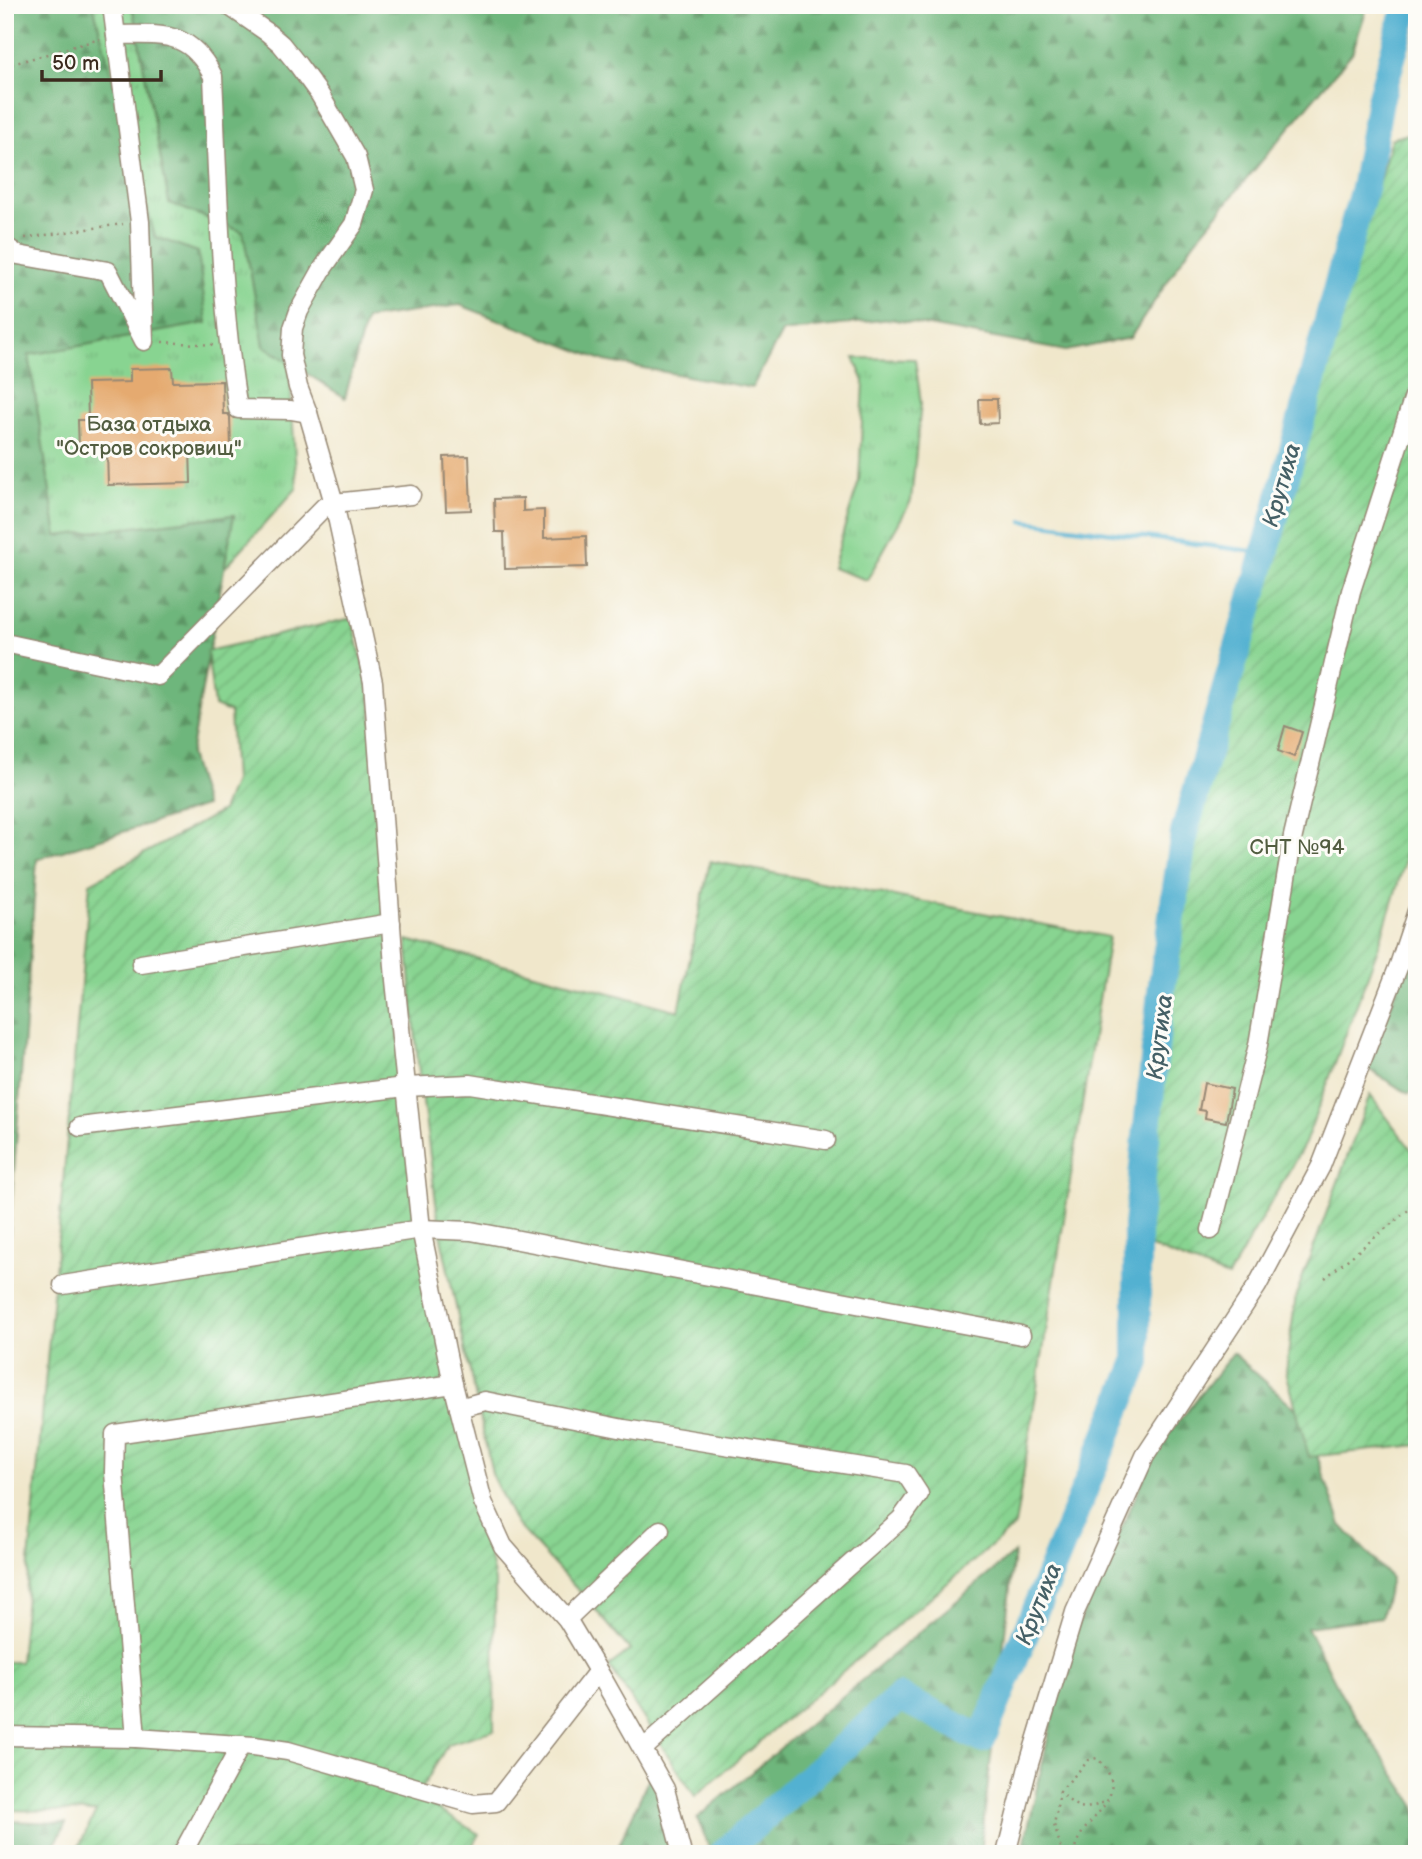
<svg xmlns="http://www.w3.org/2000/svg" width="1422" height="1859" viewBox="0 0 1422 1859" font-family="'Balsamiq Sans',sans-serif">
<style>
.grass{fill:url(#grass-tufts);stroke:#627f58;stroke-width:2}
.forest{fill:url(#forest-firs);stroke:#54704c;stroke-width:2}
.garden{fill:url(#garden-furrows);stroke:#627f58;stroke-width:2}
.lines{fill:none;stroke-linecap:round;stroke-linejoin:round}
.stream{stroke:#53b1d1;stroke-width:4.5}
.river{stroke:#53b1d1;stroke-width:28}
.building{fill:#e5aa70}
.minor-casing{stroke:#968874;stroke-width:21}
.path{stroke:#968874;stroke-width:2.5;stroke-dasharray:2 5;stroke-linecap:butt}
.minor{stroke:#fff;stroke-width:18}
.labels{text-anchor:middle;stroke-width:6;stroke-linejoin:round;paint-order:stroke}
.park-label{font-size:21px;fill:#525d40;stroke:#fdfcf7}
.water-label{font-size:23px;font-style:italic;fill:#456066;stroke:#fdfcf7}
</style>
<defs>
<pattern id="grass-tufts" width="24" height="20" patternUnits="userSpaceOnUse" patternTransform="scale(1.75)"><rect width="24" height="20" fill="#88d491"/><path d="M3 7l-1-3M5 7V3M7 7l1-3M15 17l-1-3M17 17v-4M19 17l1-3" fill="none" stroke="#76b67d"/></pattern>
<pattern id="forest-firs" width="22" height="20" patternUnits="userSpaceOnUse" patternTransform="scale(1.75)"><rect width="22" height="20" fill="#6eb67b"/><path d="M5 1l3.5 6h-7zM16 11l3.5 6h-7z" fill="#5c9464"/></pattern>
<pattern id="garden-furrows" width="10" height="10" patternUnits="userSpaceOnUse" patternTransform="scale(1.75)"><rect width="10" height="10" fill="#88d491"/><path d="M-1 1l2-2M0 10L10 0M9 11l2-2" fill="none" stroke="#76b67d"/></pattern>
</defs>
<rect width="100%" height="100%" fill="#fdfcf7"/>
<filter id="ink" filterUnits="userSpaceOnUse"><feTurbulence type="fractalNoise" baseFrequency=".0143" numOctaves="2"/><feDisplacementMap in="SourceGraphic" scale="14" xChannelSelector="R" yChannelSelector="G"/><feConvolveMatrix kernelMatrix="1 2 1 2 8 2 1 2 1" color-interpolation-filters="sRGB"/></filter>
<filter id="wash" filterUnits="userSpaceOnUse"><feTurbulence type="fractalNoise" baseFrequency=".00686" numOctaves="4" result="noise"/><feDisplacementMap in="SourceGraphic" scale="28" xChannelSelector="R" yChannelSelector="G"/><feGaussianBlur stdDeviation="1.57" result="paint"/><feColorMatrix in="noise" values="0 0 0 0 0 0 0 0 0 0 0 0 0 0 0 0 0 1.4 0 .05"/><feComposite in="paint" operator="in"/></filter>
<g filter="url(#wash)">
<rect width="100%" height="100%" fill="#f0e7cb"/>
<g class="grass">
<polygon points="5,5 221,5 268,37 297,488 183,614 5,595"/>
<polygon points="854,358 915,359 921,403 911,501 867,580 832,568 859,481 864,381"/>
</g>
<g class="forest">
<polygon points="5,5 93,5 155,237 198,252 207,323 29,355 57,536 234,515 190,755 205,806 37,859 5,1293"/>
<polygon points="132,5 1368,5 1352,53 1193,243 1130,338 1066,351 890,319 782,332 752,388 605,361 460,305 366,319 345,398 264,346 243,232 169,203"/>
<polygon points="1417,932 1417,1087 1409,1094 1368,1069"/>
<polygon points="1233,1353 1303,1415 1341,1525 1391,1578 1381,1617 1307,1627 1343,1697 1417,1808 1417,1854 1022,1854 1069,1645 1157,1449"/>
<polygon points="1014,1553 980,1854 712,1854 697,1818"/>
<polygon points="652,1771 676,1854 615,1854"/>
<polygon points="5,1821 66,1823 50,1854 5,1854"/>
</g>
<g class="garden">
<polygon points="1417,122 1417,777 1409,800 1404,864 1378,948 1305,1143 1228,1277 1143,1244 1186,846 1329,361 1391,139 1415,132"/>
<polygon points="352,618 370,694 413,1204 495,1581 494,1730 448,1744 417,1797 479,1834 467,1854 75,1854 96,1812 5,1810 5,1662 20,1662 90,883 222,811 234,781 230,712 214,706 207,651"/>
<polygon points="710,861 1109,937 1015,1526 695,1796 609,1666 630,1650 589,1602 516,1524 493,1478 440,1233 418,1064 407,940 679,1011"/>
<polygon points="1370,1095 1417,1157 1417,1445 1309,1457 1286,1371 1296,1295"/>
</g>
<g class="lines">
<polyline class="stream" points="1023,521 1265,553"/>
<polyline class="river" points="722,1854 900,1697 982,1739 1137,1362 1137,1226 1161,992 1184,833 1265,553 1365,184 1380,100 1407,5"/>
</g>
<g id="blocks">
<g class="building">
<polygon points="172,368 173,382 222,381 223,414 228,414 230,417 231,447 190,448 191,483 108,485 107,450 79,450 78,420 88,420 87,383 130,382 130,369"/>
<polygon points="979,399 997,399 998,423 980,424"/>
<polygon points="469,456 471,510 446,511 444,457"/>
<polygon points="523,498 523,511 544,510 544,538 586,536 587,567 505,569 504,532 495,532 494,499"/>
<polygon points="1285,726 1302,732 1294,757 1278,751"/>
<polygon points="1204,1083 1232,1089 1226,1122 1205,1118 1206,1111 1199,1110"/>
</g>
</g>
</g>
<g filter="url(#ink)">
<use href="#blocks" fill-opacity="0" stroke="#968874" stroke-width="2"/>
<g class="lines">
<g class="minor-casing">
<g id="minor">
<polyline points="228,5 267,32 281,44 298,65 320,95 356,157 364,190 354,224 323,268 299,311 293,328 291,355 298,387 308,413 334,503 373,682 395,980 421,1229 453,1384 483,1502 503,1546 567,1619 604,1681 665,1789 682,1854"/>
<path d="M 116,35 C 162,35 189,29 213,76 C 218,187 220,299 238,409 L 291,410 L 308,413"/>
<polyline points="5,246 18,255 108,271 144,341 140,222 112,5"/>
<polyline points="5,643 158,676 324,507 334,503 411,495"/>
<polyline points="141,964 391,923"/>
<polyline points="80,1127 405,1087 470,1084 826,1140"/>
<polyline points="1211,1230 1258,1045 1293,836 1351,591 1417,387"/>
<polyline points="63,1285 421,1229 471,1231 1021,1335"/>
<polyline points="459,1408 485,1401 624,1429 906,1474 919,1494 901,1519 643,1749"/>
<polyline points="567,1619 660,1530"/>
<polyline points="5,1736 136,1738 114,1472 115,1434 453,1384"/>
<polyline points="136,1738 254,1746 288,1751 473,1804 496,1802 598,1671"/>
<polyline points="182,1854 241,1745"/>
<polyline points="1006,1854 1028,1767 1075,1612 1145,1456 1257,1286 1321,1166 1399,965 1417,911"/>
</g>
</g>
<g class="path">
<polyline points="5,66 100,39"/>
<polyline points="25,238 123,224"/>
<polyline points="162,342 215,345"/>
<polyline points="1325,1278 1417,1203"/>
<polyline points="1060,1791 1054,1825 1063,1854"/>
<path d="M 1074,1854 C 1077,1817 1139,1800 1097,1758 L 1089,1760 L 1060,1791 C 1078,1812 1086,1811 1108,1800"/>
</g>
<use href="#minor" class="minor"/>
</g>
</g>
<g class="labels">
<g class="park-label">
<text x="149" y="431">База отдыха<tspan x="149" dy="24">"Остров сокровищ"</tspan></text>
<text x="1297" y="854">СНТ №94</text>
</g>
<g class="water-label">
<text transform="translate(1281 485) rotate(-74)" y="8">Крутиха</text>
<text transform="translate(1159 1037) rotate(-83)" y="8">Крутиха</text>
<text transform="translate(1038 1604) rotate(-68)" y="8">Крутиха</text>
</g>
</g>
<rect width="1422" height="1859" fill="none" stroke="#fdfcf7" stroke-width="28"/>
<path d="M42 70v10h119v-10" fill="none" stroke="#3b2a1e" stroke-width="3.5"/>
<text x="52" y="70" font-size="21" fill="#3b2a1e" stroke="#fdfcf7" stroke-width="5" paint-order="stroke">50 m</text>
</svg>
